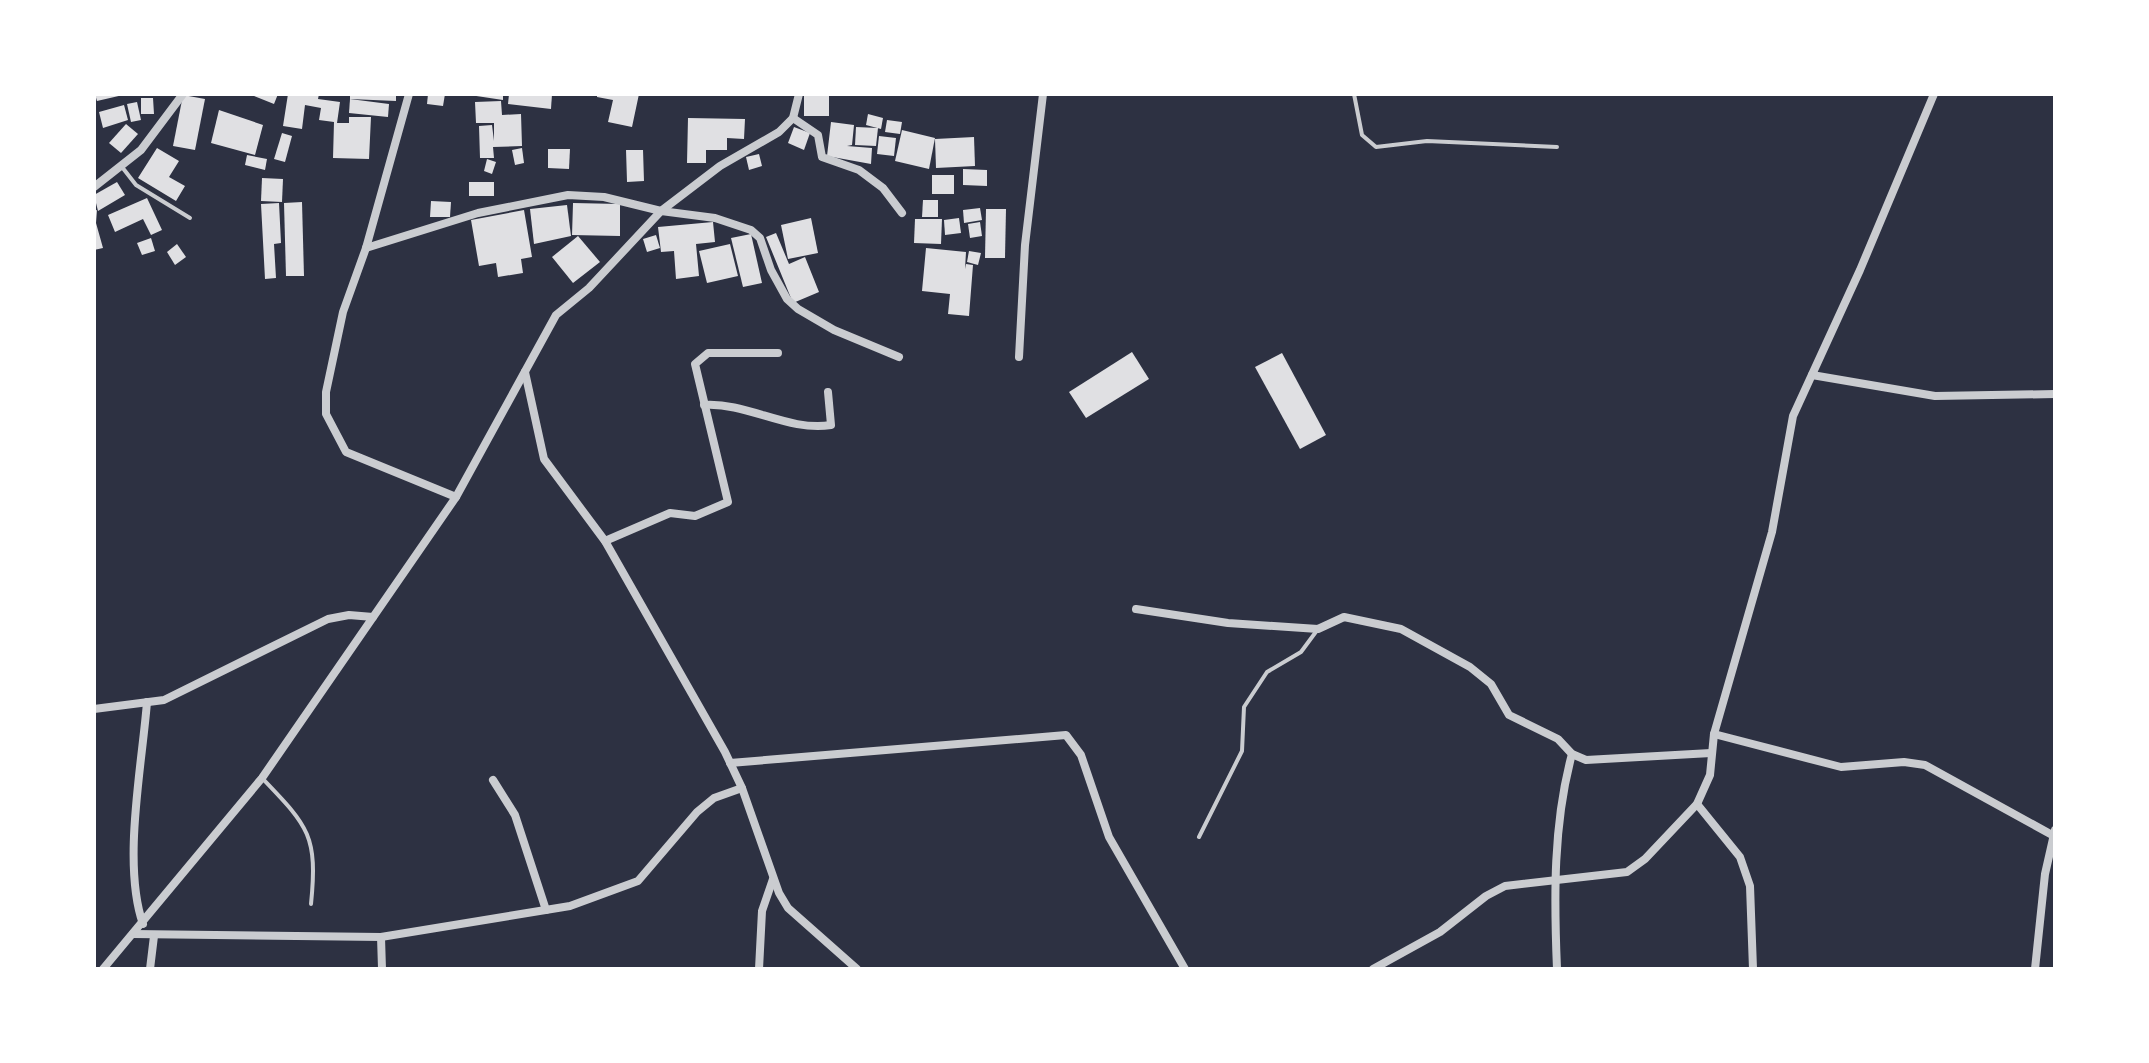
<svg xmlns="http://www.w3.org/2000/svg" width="2149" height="1063" viewBox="0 0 2149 1063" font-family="Poppins,sans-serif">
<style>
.building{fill:#e0e0e3}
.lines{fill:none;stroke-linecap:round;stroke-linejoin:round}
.service{stroke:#caccd0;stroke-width:4}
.minor{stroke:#caccd0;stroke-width:8}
</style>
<rect width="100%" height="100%" fill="#2d3142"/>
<g class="building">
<polygon points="95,94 122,94 123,95 97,101"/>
<polygon points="249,94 278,94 274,104"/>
<polygon points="288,94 319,94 318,99 340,102 337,123 349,123 349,117 371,117 369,159 333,158 334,122 319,120 321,108 305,105 302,129 283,126"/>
<polygon points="350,94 396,94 396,101 350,99"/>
<polygon points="428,94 445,94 443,106 427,104"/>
<polygon points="463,94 503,94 503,100"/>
<polygon points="509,94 552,94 551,109 508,104"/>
<polygon points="597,94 639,94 632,127 608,122 613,100 597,97"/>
<polygon points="183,95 205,99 195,150 173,146"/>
<rect x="804" y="96" width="25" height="20"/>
<polygon points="141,98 153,98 154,114 141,114"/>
<polygon points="350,99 389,104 388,117 349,113"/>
<polygon points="501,101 502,115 521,114 522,146 493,147 494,158 480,158 479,126 492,125 494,141 494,123 476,123 475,102"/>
<polygon points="137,102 141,120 131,122 127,104"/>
<polygon points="124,105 128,120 103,128 99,112"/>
<polygon points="219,110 263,125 255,155 211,143"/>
<polygon points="868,114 883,118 881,129 866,125"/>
<polygon points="688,118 745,119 744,139 727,138 727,150 706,150 706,163 687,163"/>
<polygon points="887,120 902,122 900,134 885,132"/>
<polygon points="831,122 854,125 852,145 847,146 872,148 871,164 827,156"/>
<polygon points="126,124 138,134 121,153 109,143"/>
<polygon points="794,127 810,133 804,150 788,143"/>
<polygon points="856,127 878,128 876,146 855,145"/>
<polygon points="902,130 935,138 929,169 895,161"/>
<polygon points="282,133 292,136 285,162 274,159"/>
<polygon points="879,136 896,138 894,156 877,154"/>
<polygon points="974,137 975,166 936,168 935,139"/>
<polygon points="157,148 179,161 169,177 185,186 176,201 138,178"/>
<polygon points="522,148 524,163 515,165 512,150"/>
<polygon points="548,149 570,149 569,169 548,168"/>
<polygon points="626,150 643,150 644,181 627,182"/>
<polygon points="759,154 762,166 749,170 746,157"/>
<polygon points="247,155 267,159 265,170 245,165"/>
<polygon points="487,159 496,162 492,174 484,171"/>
<polygon points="963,169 987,170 987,186 963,185"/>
<rect x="932" y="175" width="22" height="19"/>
<polygon points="262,178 283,179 282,202 261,201"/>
<polygon points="117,182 125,195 98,211 94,195"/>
<rect x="469" y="182" width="25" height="14"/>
<polygon points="147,198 162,230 151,235 143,219 115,232 108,215"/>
<polygon points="923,200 938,200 938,217 922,217"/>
<polygon points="431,201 451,202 450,217 430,217"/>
<polygon points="302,202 304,276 286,276 284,203"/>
<polygon points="279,203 281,243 274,244 276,278 265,279 261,204"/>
<polygon points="573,203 620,204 620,236 572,235"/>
<polygon points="567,205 571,236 534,244 530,209"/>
<polygon points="980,208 982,220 964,223 963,210"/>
<polygon points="986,209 1006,209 1005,258 985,258"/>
<polygon points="97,210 96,223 103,248 94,250 94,211"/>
<polygon points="524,210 532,257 521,259 523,273 498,277 496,263 479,266 471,220"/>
<polygon points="811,218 818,253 788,259 781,225"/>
<polygon points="959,218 961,233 945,235 944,220"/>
<polygon points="915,219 942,219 941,244 914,243"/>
<polygon points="713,222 715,242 696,244 699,276 676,279 674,251 661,252 658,227"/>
<polygon points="980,222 982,236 970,238 968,224"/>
<polygon points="776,233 789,264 805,257 819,292 793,303 766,237"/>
<polygon points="751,234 762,283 743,287 731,238"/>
<polygon points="656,235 660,248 647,252 643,239"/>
<polygon points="578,236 600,262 573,283 552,257"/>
<polygon points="151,238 155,251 142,255 137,243"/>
<polygon points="177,244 186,257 175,265 167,252"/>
<polygon points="730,244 738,276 707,283 699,251"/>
<polygon points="926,248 966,252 965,269 966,264 973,265 969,316 948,314 950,294 922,291"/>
<polygon points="969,251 981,253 978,265 967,262"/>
<polygon points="1132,352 1149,379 1086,418 1069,392"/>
<polygon points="1282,353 1326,435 1300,449 1255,367"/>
</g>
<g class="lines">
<g class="service">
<polyline points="1354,94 1362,135 1376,147 1427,141 1557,147"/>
<polyline points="122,167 136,185 190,218"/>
<path d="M 262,778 C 308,826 318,835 311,904"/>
<polyline points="1199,837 1242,751 1244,707 1267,672 1301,652 1318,629"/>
</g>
<g class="minor">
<polyline points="409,94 366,248 343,312 326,392 326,414 346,452 456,497"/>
<polyline points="793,118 818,135 822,157 859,170 883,188 902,213"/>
<polyline points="94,187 141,150 183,94"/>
<polyline points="366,248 478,213 568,195 604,197 661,211 715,218 751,230 760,238 771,270 787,299 798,309 834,330 899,357"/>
<polyline points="1019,357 1025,245 1043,94"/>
<polyline points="525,372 544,459 605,541 725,752 742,788 779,893 788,908 857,969"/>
<polyline points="1812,375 1935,396 2055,394"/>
<path d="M 704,405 C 747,402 788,432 831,425 L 828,392"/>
<polyline points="605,541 670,513 695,516 728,502 695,364 708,353 778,353"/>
<polyline points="1136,609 1228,623 1318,629 1344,617 1401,629 1470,667 1491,684 1509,715 1558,739 1572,754 1586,760 1711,753"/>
<polyline points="94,709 164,700 328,619 349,615 373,617"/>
<polyline points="1714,734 1841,767 1904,762 1925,765 2054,836"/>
<polyline points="730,763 1066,735 1081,755 1109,837 1185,969"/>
<polyline points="493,780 515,815 546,910"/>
<polyline points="1697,804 1740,857 1750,886 1753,969"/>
<path d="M 143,924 C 122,864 142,766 147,702"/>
<polyline points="133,934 381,937 570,906 638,881 697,812 714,798 742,788"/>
<polyline points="381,937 382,969"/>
<polyline points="103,969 262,778 456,497 556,315 589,288 661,211 720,166 779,132 793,118 799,94"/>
<polyline points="150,969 154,936"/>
<polyline points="759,969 762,911 773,879"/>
<polyline points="1373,969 1440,932 1486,896 1505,886 1627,872 1645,859 1697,804 1710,775 1714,734 1772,532 1793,416 1860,270 1934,94"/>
<path d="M 1557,969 C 1554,898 1553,824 1572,754"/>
<polyline points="2035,969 2045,874 2055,830"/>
</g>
</g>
<rect width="2149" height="1063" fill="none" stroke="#ffffff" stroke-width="192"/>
</svg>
